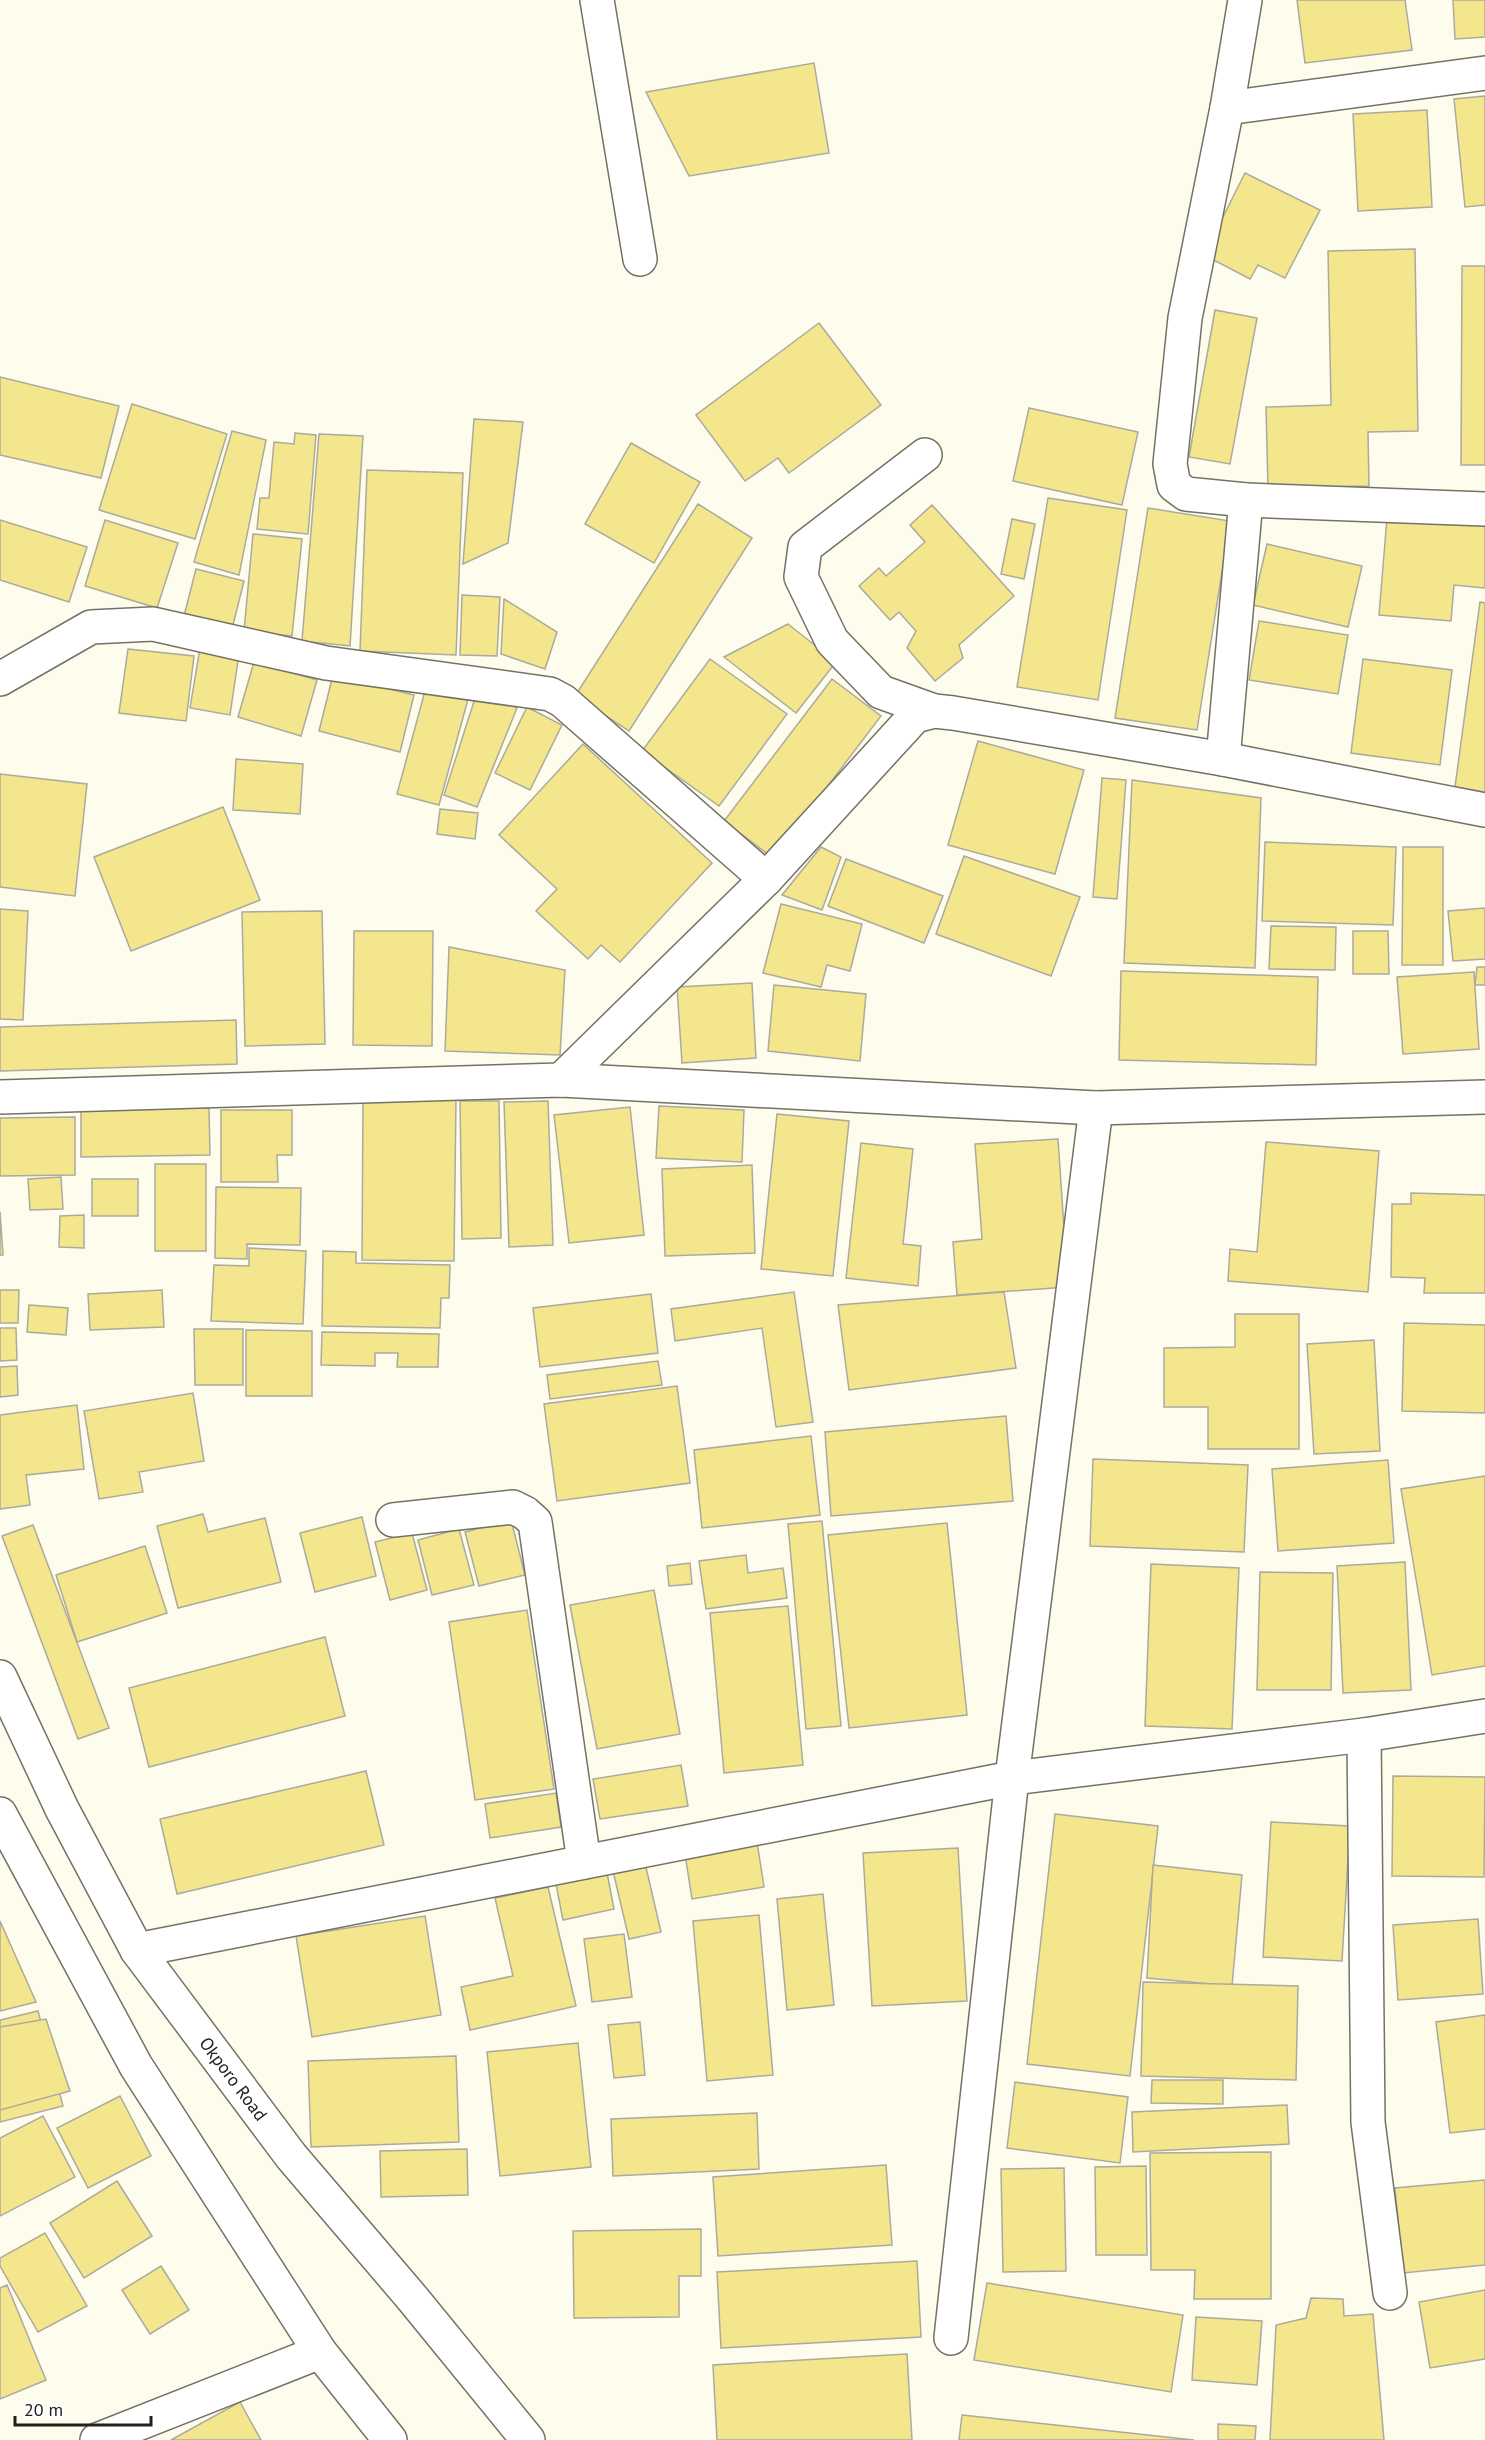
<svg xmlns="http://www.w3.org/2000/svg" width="1485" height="2440" viewBox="0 0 1485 2440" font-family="'PT Sans',sans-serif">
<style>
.building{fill:#f4e68d;stroke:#acaa9c;stroke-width:1.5}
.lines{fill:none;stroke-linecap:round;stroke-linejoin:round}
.street-casing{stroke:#747265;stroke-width:36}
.secondary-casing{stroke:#747265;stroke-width:36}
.street{stroke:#fff;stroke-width:33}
.secondary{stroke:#fff;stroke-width:33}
.labels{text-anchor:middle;stroke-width:5;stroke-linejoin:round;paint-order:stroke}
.street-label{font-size:18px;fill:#22211c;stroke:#fff}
</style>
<rect width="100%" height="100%" fill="#fefced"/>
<g class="building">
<polygon points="1297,0 1405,0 1412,50 1305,63"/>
<polygon points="1453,0 1485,0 1485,37 1455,39"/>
<polygon points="814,63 829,153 689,176 646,92"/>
<polygon points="1485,96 1485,205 1465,207 1454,99"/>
<polygon points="1427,110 1432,207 1358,211 1353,114"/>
<polygon points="1245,173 1320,210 1285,278 1258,265 1250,279 1204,255"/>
<polygon points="1415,249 1418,431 1368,432 1369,486 1268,488 1266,407 1331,405 1328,251"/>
<polygon points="1462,266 1485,266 1485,465 1461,465"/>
<polygon points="1215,310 1257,318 1230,464 1189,457"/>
<polygon points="819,323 881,405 789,473 778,458 745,481 696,415"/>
<polygon points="0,377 119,406 101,478 0,455"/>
<polygon points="132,404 227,434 195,539 99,510"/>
<polygon points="1029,408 1138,432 1122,505 1013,481"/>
<polygon points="474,419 523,422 508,543 463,564"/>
<polygon points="232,431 266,440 239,575 194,562"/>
<polygon points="295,433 316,435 308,534 257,529 260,498 269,498 274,442 294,444"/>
<polygon points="319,434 363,436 350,646 302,641"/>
<polygon points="631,443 700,482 654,563 585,524"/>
<polygon points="367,470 463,473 456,655 360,651"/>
<polygon points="1048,498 1127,510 1098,700 1017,687"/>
<polygon points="698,504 752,538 629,731 575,696"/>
<polygon points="932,505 1014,596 959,645 963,658 935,681 907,648 916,631 899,612 890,620 859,586 879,568 886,576 925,542 910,525"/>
<polygon points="1148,508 1230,521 1197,730 1115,718"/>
<polygon points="1387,518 1485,526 1485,588 1454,585 1451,621 1379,615"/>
<polygon points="1012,519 1035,524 1024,579 1001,574"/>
<polygon points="0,520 87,547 69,602 0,580"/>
<polygon points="105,520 178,543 157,608 85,586"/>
<polygon points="253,534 302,539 292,636 244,631"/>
<polygon points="1267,544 1362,566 1348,627 1253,605"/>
<polygon points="196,569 244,581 232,629 184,616"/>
<polygon points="462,595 500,597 497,656 460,655"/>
<polygon points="504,599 557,632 545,669 501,654"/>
<polygon points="1480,602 1485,603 1485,792 1455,787"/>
<polygon points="1259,621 1348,635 1338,694 1249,680"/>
<polygon points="788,624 836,662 796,713 724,657"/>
<polygon points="200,648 239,654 230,715 190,708"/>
<polygon points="128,649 194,656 186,721 119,713"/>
<polygon points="710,659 787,714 719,806 642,751"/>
<polygon points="1363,659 1452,670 1440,765 1351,753"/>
<polygon points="254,662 317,680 301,736 238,717"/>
<polygon points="333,675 414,695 400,752 319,731"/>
<polygon points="832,679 881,716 773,858 724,821"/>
<polygon points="428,680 470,692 439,805 397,794"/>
<polygon points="477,692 517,708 477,807 444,795"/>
<polygon points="527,707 562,725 530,790 495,773"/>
<polygon points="978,741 1084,770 1055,874 948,845"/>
<polygon points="583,744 712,863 620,962 601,945 588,959 536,911 557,889 499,835"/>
<polygon points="236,759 303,764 300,814 233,810"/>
<polygon points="0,774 87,784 75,896 0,887"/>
<polygon points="1102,778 1126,780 1117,899 1093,897"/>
<polygon points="1132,780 1261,798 1255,968 1124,963"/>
<polygon points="223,807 260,900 131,951 94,857"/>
<polygon points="440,809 478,813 475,839 437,834"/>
<polygon points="1265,842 1396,847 1393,925 1262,921"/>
<polygon points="821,847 841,857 822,910 782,895"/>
<polygon points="1403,847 1443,847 1443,965 1402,965"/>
<polygon points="964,856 1080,897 1051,976 936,934"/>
<polygon points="846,859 943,896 924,943 828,906"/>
<polygon points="781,904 862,924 850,971 827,965 821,987 763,973"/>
<polygon points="1485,908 1485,959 1453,961 1448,911"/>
<polygon points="0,909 28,911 23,1020 0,1019"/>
<polygon points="322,911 325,1044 245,1046 242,912"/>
<polygon points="1271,926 1336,927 1335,970 1269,969"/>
<polygon points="354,931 433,931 432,1046 353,1045"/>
<polygon points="1353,931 1388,931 1389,974 1353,974"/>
<polygon points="449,947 565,970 560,1055 445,1051"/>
<polygon points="1477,967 1485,967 1485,985 1475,985"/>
<polygon points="1121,971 1318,977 1316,1065 1119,1060"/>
<polygon points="1474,972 1479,1049 1403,1054 1397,977"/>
<polygon points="752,983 756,1058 682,1063 677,987"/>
<polygon points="774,985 866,994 860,1061 768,1051"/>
<polygon points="236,1020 237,1064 0,1071 0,1027"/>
<polygon points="363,1098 456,1099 454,1261 362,1260"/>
<polygon points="460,1101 499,1101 501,1238 462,1239"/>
<polygon points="548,1101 553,1245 509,1247 504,1102"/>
<polygon points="659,1106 744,1110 742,1162 656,1158"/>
<polygon points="630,1107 644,1235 569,1243 554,1115"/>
<polygon points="209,1108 210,1155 81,1157 81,1109"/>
<polygon points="221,1110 292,1110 292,1155 277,1155 278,1182 221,1182"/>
<polygon points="777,1114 849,1121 833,1276 761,1269"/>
<polygon points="75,1117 75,1175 0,1176 0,1118"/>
<polygon points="1058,1139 1068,1287 957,1295 953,1242 982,1239 975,1144"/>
<polygon points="1266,1142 1379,1151 1368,1292 1228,1281 1230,1249 1257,1252"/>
<polygon points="861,1143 913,1149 903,1244 921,1246 918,1286 846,1278"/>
<rect x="155" y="1164" width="51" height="87"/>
<polygon points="752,1165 755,1253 665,1256 662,1169"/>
<polygon points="61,1177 63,1209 30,1210 28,1179"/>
<rect x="92" y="1179" width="46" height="37"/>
<polygon points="216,1187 301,1188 300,1245 247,1244 247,1259 215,1258"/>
<polygon points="1411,1193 1485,1195 1485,1293 1424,1293 1425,1278 1391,1277 1392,1204 1411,1204"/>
<polygon points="0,1212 3,1255 0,1255"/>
<polygon points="84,1215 84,1248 59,1247 60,1216"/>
<polygon points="249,1248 306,1251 303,1324 211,1321 214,1265 249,1266"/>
<polygon points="323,1251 356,1252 356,1263 450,1265 449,1298 441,1298 440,1328 322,1326"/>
<polygon points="0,1290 19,1290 18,1323 0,1323"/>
<polygon points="162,1290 164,1327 90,1330 88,1294"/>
<polygon points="794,1292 813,1422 776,1427 762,1328 675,1341 671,1309"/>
<polygon points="1004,1292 1016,1368 849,1390 838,1305"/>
<polygon points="651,1294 658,1353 540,1367 533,1308"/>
<polygon points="29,1305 68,1308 66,1335 27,1332"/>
<polygon points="1235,1314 1299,1314 1299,1449 1208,1449 1208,1407 1164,1407 1164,1348 1235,1347"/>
<polygon points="1404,1323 1485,1325 1485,1413 1402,1411"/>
<polygon points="0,1328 16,1328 17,1360 0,1361"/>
<polygon points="194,1329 243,1329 243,1385 195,1385"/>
<polygon points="246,1330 312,1331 312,1396 246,1396"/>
<polygon points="322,1332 439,1334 438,1367 397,1367 398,1353 375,1353 375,1366 321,1365"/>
<polygon points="1374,1340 1380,1451 1314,1454 1307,1344"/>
<polygon points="658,1361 662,1385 550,1399 547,1375"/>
<polygon points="17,1366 18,1395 0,1397 0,1367"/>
<polygon points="677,1386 690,1483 557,1501 544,1404"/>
<polygon points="193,1393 204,1461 139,1472 143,1492 99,1499 84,1411"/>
<polygon points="77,1405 84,1469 26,1475 30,1505 0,1509 0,1415"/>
<polygon points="1006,1416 1013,1501 831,1516 825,1432"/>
<polygon points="811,1436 820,1515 702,1528 694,1450"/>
<polygon points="1093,1459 1248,1465 1244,1552 1090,1546"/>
<polygon points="1388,1460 1394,1543 1278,1551 1272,1469"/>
<polygon points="1485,1476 1485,1666 1432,1675 1401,1489"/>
<polygon points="203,1514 208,1532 265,1518 281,1582 178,1608 157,1526"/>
<polygon points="362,1517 376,1576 315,1592 300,1533"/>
<polygon points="511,1520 525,1575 479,1586 465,1532"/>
<polygon points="822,1521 841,1726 806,1729 788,1524"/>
<polygon points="947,1523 967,1715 849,1728 828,1535"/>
<polygon points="33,1525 109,1728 78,1739 2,1536"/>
<polygon points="459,1529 474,1585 432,1595 418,1540"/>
<polygon points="412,1533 427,1590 390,1600 375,1542"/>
<polygon points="145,1546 167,1613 77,1642 56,1575"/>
<polygon points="746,1555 748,1573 783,1568 787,1598 706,1609 699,1561"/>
<polygon points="1405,1562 1411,1690 1343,1693 1337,1566"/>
<polygon points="690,1563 692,1584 669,1586 667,1566"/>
<polygon points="1151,1564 1239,1568 1232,1729 1145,1726"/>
<polygon points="1260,1572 1333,1573 1331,1690 1257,1690"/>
<polygon points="654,1590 680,1734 597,1749 570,1605"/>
<polygon points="788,1606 803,1765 724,1773 710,1613"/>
<polygon points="527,1610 554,1789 475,1800 449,1622"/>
<polygon points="325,1637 345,1716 149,1767 129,1688"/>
<polygon points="681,1765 688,1806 600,1819 593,1779"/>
<polygon points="366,1771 384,1845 177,1894 160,1819"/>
<polygon points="1393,1776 1485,1777 1484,1877 1392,1876"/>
<polygon points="556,1793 561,1827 490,1838 485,1804"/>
<polygon points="1055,1814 1158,1826 1130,2076 1027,2064"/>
<polygon points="1271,1822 1350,1826 1342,1961 1263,1957"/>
<polygon points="757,1842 764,1887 692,1899 685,1854"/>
<polygon points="958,1848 967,2001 872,2006 863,1853"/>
<polygon points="645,1863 661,1932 629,1939 613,1871"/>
<polygon points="1153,1865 1242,1875 1232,1986 1147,1978"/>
<polygon points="607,1873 614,1909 563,1920 556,1884"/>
<polygon points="548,1887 576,2006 470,2030 461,1987 513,1976 495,1898"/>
<polygon points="823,1894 834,2005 787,2010 777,1899"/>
<polygon points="759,1915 773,2075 707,2081 693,1921"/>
<polygon points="425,1916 441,2015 312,2037 296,1936"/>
<polygon points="1478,1919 1483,1994 1398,2000 1393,1925"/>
<polygon points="0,1921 36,2002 0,2011"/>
<polygon points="624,1934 632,1997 592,2002 584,1939"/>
<polygon points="1143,1982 1298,1986 1296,2080 1141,2076"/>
<polygon points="38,2011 63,2106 0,2122 0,2020"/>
<polygon points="1485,2015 1485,2129 1450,2133 1436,2022"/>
<polygon points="46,2019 70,2091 0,2110 0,2027"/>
<polygon points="640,2022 645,2075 614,2078 608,2025"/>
<polygon points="578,2043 591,2167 500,2176 487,2052"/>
<polygon points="456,2056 459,2142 311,2147 308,2061"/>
<polygon points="1152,2080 1223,2080 1223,2104 1151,2103"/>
<polygon points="1015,2082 1128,2097 1120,2163 1007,2148"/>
<polygon points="120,2096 151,2156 88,2188 57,2128"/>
<polygon points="1287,2105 1289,2144 1133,2152 1132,2112"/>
<polygon points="757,2113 759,2169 613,2176 611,2119"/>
<polygon points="43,2116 75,2177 0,2216 0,2138"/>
<polygon points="467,2149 468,2195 381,2197 380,2151"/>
<polygon points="1271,2152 1271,2299 1194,2299 1195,2270 1151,2270 1150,2153"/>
<polygon points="886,2165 892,2245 718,2256 713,2177"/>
<polygon points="1146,2166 1147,2255 1096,2255 1095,2167"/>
<polygon points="1064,2168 1066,2271 1003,2272 1001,2169"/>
<polygon points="1485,2180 1485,2265 1403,2273 1395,2188"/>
<polygon points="117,2181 152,2236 84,2278 50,2223"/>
<polygon points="701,2229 701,2276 679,2276 679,2317 574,2318 573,2231"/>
<polygon points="45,2233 87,2306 38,2332 0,2266 0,2258"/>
<polygon points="917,2261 921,2337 721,2348 717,2272"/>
<polygon points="161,2266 189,2310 150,2334 122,2290"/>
<polygon points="987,2283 1183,2315 1171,2392 974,2360"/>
<polygon points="7,2285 46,2380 0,2399 0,2288"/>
<polygon points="1485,2290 1485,2359 1430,2368 1419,2302"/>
<polygon points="1311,2298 1343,2299 1344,2316 1373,2314 1384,2440 1270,2440 1276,2325 1306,2318"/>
<polygon points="1196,2317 1262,2321 1257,2385 1192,2380"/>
<polygon points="907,2354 912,2440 717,2440 713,2365"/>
<polygon points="240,2402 261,2440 171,2440"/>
<polygon points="962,2415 1194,2440 959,2440"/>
<polygon points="1218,2424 1256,2426 1255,2440 1218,2440"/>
</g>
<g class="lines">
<g class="street-casing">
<g id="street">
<polyline points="597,0 640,259"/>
<polyline points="1245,0 1227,108 1185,318 1170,464 1174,485 1186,494 1246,500 1485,509"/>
<polyline points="1227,108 1485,73"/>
<polyline points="925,455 805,547 801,577 832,641 881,692 934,711"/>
<polyline points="0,679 91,627 153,624 326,663 550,694 563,701 766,879"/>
<polyline points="1223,759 1246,500"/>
<polyline points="561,1080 766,879 915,716 934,711 953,713 1223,759 1485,810"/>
<polyline points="0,1097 561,1080 1096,1108 1485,1097"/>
<polyline points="393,1520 513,1507 525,1513 535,1522 584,1862"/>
<polyline points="1364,1735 1368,2122 1390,2293"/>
<polyline points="137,1950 1012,1778 1364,1735 1485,1716"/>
<polyline points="951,2338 1012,1778 1096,1108"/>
<polyline points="97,2440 320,2352"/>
</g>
</g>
<g class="secondary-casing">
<g id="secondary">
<polyline points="0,1677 62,1809 137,1950 291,2156 413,2299 528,2440"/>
<polyline points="0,1814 136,2066 320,2352 390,2440"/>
</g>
</g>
<use href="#street" class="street"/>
<use href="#secondary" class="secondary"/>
</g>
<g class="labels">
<g class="street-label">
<text transform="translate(233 2079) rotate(53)" y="6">Okporo Road</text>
</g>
</g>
<path d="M15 2416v9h136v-9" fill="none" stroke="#22211c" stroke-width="3"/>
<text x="24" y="2416" font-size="18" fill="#22211c" stroke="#ffffff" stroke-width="4.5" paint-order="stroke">20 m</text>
</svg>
